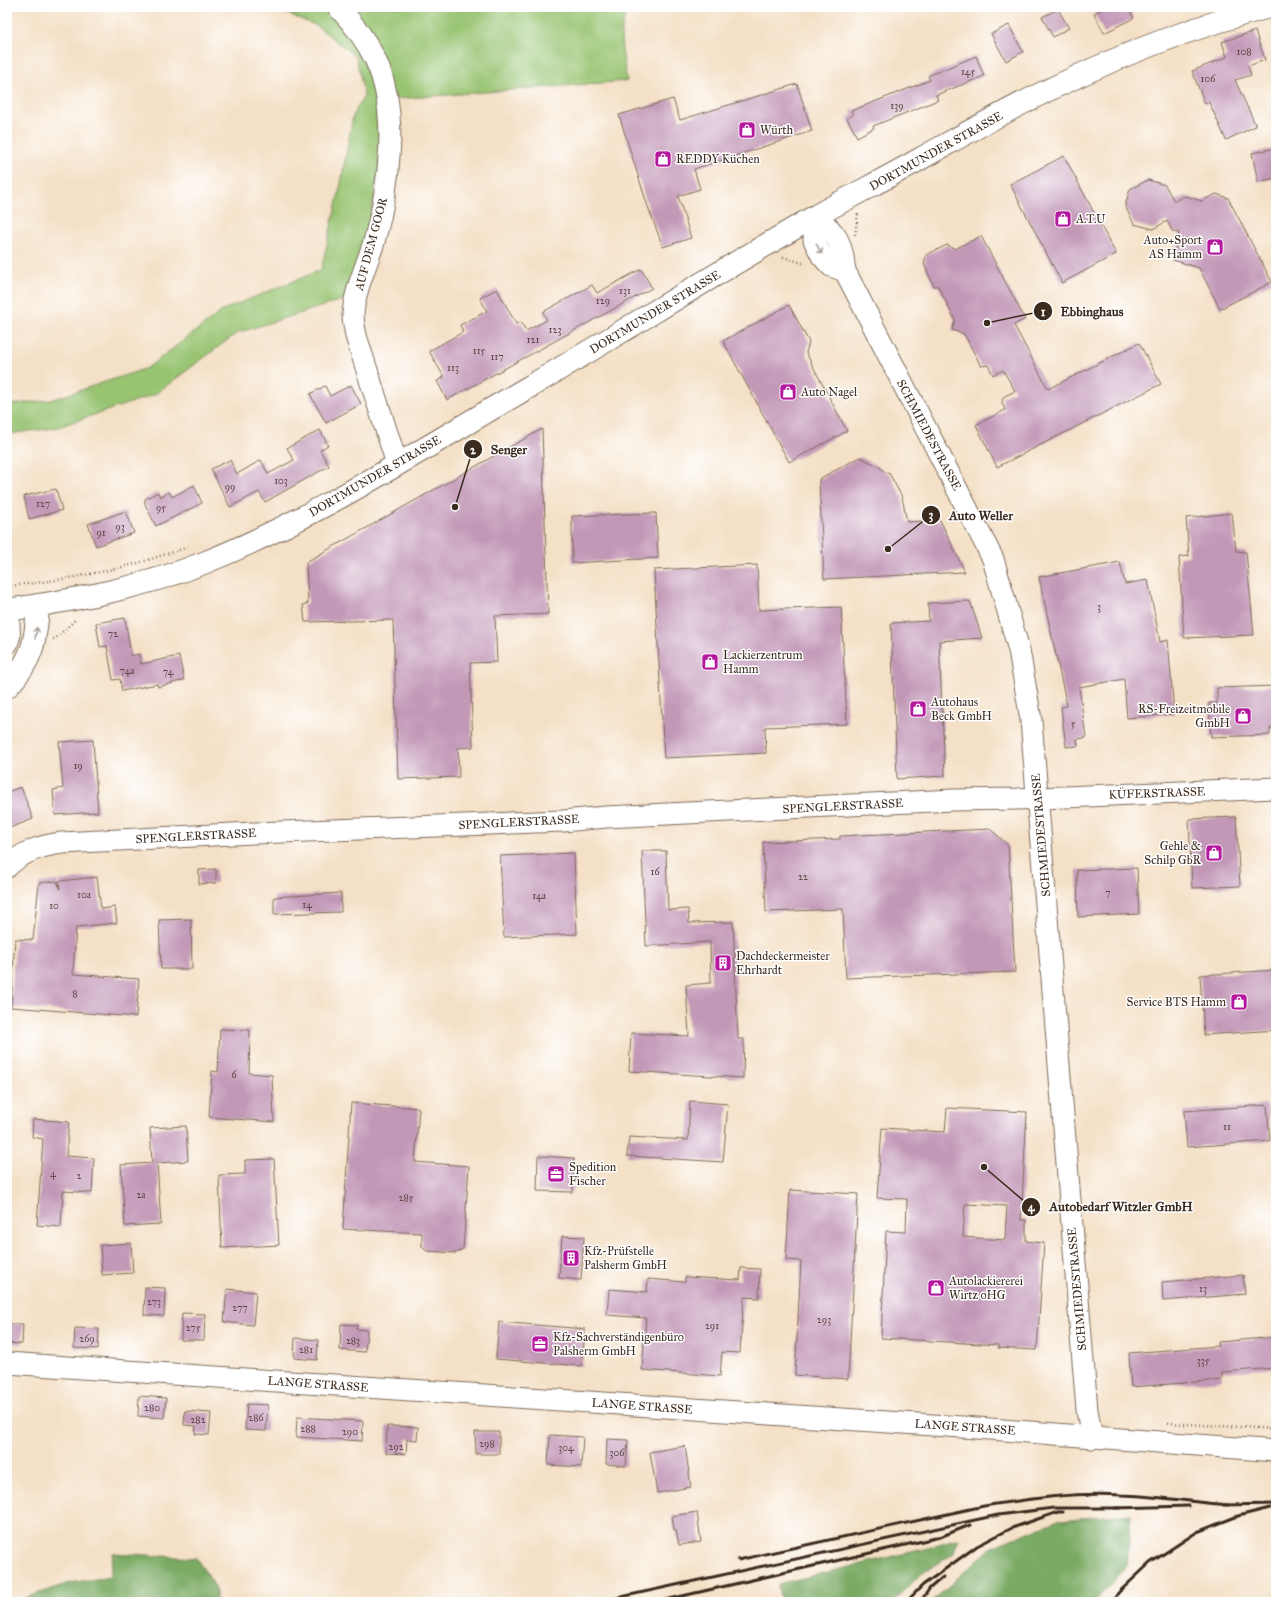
<svg xmlns="http://www.w3.org/2000/svg" width="1283" height="1609" viewBox="0 0 1283 1609" font-family="'IM FELL Great Primer',serif">
<style>
.green{fill:#98c472;stroke:#6a7748}
.forest{fill:#7aaa64;stroke:#5a6a41}
.building{fill:#c298b7;fill-rule:evenodd}
.lines{fill:none;stroke-linecap:round;stroke-linejoin:round}
.minor-casing{stroke:#7c6a59;stroke-width:23}
.major-casing{stroke:#7c6a59;stroke-width:24}
.path{stroke:#7c6a59;stroke-width:2.5;stroke-dasharray:1 3;stroke-linecap:butt}
.minor{stroke:#fff;stroke-width:21}
.major{stroke:#fff;stroke-width:22}
.rail{stroke:#3b2a1e;stroke-width:3}
.oneway{stroke:#a79f9a}
.labels{text-anchor:middle;stroke-width:3;stroke-linejoin:round;paint-order:stroke}
.number-label{font-size:10px;fill:#5d4644}
.poi-label{font-size:12px;fill:#3b2a1e;stroke:#fff;text-anchor:start}
.street-label{font-size:12px;fill:#3b2a1e;stroke:#fff}
.leader{fill:none;stroke:#3b2a1e;stroke-width:1.5}
.callout-dot{fill:#3b2a1e;stroke:#fff;stroke-width:1.5}
.mark-label{font-size:12px;text-anchor:middle;font-weight:bold;fill:#fff}
.callout-label{font-size:13px;text-anchor:middle;font-weight:bold;fill:#3b2a1e;stroke:#fff;stroke-width:3;stroke-linejoin:round;paint-order:stroke}
</style>
<rect width="100%" height="100%" fill="#fff"/>
<filter id="ink" filterUnits="userSpaceOnUse"><feTurbulence type="fractalNoise" baseFrequency=".025" numOctaves="2"/><feDisplacementMap in="SourceGraphic" scale="8" xChannelSelector="R" yChannelSelector="G"/><feConvolveMatrix kernelMatrix="1 2 1 2 8 2 1 2 1" color-interpolation-filters="sRGB"/></filter>
<filter id="wash" filterUnits="userSpaceOnUse"><feTurbulence type="fractalNoise" baseFrequency=".012" numOctaves="4" result="noise"/><feDisplacementMap in="SourceGraphic" scale="16" xChannelSelector="R" yChannelSelector="G"/><feGaussianBlur stdDeviation="0.9" result="paint"/><feColorMatrix in="noise" values="0 0 0 0 0 0 0 0 0 0 0 0 0 0 0 0 0 1.4 0 .05"/><feComposite in="paint" operator="in"/></filter>
<g filter="url(#wash)">
<rect width="100%" height="100%" fill="#f4e0c6"/>
<g class="green">
<polygon points="271,7 330,7 373,67 384,133 373,206 349,298 237,333 154,395 55,428 7,434 7,405 51,400 147,368 225,309 321,270 340,188 353,116 364,95 356,57 317,26"/>
<path d="M 348,7 L 631,7 C 614,27 624,58 627,81 L 395,99 Z"/>
</g>
<g class="forest">
<polygon points="1131,1514 1127,1566 1094,1602 931,1602 992,1547 1058,1520"/>
<polygon points="959,1539 953,1554 921,1574 892,1602 781,1602 778,1584 928,1548"/>
<polygon points="113,1553 196,1558 216,1588 216,1602 25,1602 25,1598 69,1583 110,1577"/>
</g>
<g id="blocks">
<g class="building">
<polygon points="1107,7 1128,7 1134,18 1104,33 1094,13"/>
<polygon points="1058,9 1069,28 1053,37 1042,17"/>
<polygon points="1009,25 1023,52 1006,61 991,34"/>
<polygon points="1255,31 1265,60 1248,66 1251,75 1235,80 1256,126 1226,140 1209,102 1205,104 1192,71 1227,57 1222,42"/>
<polygon points="976,56 984,76 936,95 938,100 873,126 874,128 857,137 847,118 853,115 851,111 930,80 928,76"/>
<polygon points="797,84 812,131 694,169 700,189 678,196 691,238 663,247 647,204 619,115 673,99 680,120"/>
<polygon points="1276,148 1276,178 1258,182 1252,153"/>
<polygon points="1064,156 1116,254 1062,283 1010,184"/>
<polygon points="1148,180 1165,185 1174,201 1185,196 1202,201 1216,194 1228,198 1272,282 1220,309 1199,268 1173,260 1179,233 1173,232 1167,221 1153,229 1134,224 1125,206 1130,189"/>
<polygon points="981,236 1025,319 1014,325 1048,389 1139,343 1161,384 997,467 976,425 1005,410 1002,403 1003,397 1015,391 1003,370 993,375 988,365 981,366 964,334 952,330 955,320 938,286 934,286 924,264 926,255 947,245 955,249"/>
<polygon points="641,269 652,288 447,400 437,381 444,377 429,351 463,332 460,325 487,311 480,298 497,289 516,324 521,322 526,331 547,320 543,312 592,285 597,293"/>
<polygon points="789,305 809,342 806,353 847,431 789,462 723,341"/>
<polygon points="351,385 361,404 326,423 310,394 325,386 330,396"/>
<polygon points="542,429 548,614 495,616 497,662 470,663 473,747 458,748 459,777 398,779 393,620 305,622 303,605 308,603 306,562"/>
<polygon points="320,430 328,445 320,450 329,466 265,502 259,492 230,507 211,469 230,460 237,474 261,460 268,474 294,460 287,448"/>
<polygon points="860,457 878,466 886,473 889,473 902,497 907,522 940,520 965,572 824,579 819,479"/>
<polygon points="194,485 202,503 156,526 145,504 145,499 158,492 160,497 169,492 172,497"/>
<polygon points="56,489 62,510 29,519 24,496"/>
<polygon points="126,511 134,533 96,546 88,524"/>
<polygon points="656,513 658,558 572,563 572,516"/>
<polygon points="1232,513 1236,551 1246,552 1254,635 1184,638 1179,557 1189,556 1186,518"/>
<polygon points="1120,562 1125,584 1148,580 1160,642 1168,640 1174,714 1127,718 1124,679 1079,687 1086,738 1077,739 1078,746 1066,747 1061,707 1067,706 1039,577"/>
<polygon points="757,565 759,610 841,607 847,724 765,727 766,753 664,758 654,570"/>
<polygon points="970,601 982,638 939,641 945,776 897,779 891,623 929,621 928,603"/>
<polygon points="125,618 131,656 139,654 141,664 179,656 184,680 158,687 157,684 122,691 120,679 113,680 107,646 100,647 96,623"/>
<polygon points="1276,686 1276,728 1270,728 1270,735 1211,737 1209,703 1217,703 1217,688"/>
<polygon points="93,740 98,812 55,815 53,790 63,788 59,742"/>
<polygon points="21,787 33,819 7,829 7,792"/>
<polygon points="1236,817 1240,886 1192,888 1189,819"/>
<polygon points="990,829 1008,845 1015,972 846,978 843,909 766,912 763,842 840,839 840,836"/>
<polygon points="642,851 666,851 668,910 688,909 689,923 733,922 738,1039 744,1039 743,1078 629,1071 631,1033 689,1036 686,985 711,983 710,942 646,946"/>
<polygon points="574,853 577,934 504,937 500,856"/>
<polygon points="1137,868 1139,914 1078,917 1077,870"/>
<polygon points="216,869 216,883 199,884 199,870"/>
<polygon points="97,877 101,909 115,907 117,923 76,927 73,974 139,979 136,1017 11,1007 15,939 33,940 39,883 57,881 60,889 59,881"/>
<polygon points="341,893 341,912 274,914 274,897"/>
<polygon points="191,919 192,969 161,969 159,920"/>
<polygon points="1276,970 1276,1030 1204,1035 1200,975"/>
<polygon points="220,1029 250,1030 249,1073 272,1075 274,1122 209,1117 212,1071 218,1072"/>
<polygon points="690,1101 728,1104 723,1162 627,1156 629,1137 688,1140"/>
<polygon points="351,1103 419,1108 415,1162 469,1166 463,1249 456,1253 427,1251 422,1247 422,1233 343,1229"/>
<polygon points="1267,1105 1270,1141 1187,1147 1184,1111"/>
<path d="M 947,1108 L 1027,1112 L 1021,1220 L 1026,1220 L 1026,1241 L 1044,1243 L 1037,1350 L 998,1348 L 998,1345 L 881,1338 L 886,1231 L 906,1232 L 907,1199 L 877,1198 L 882,1128 L 945,1132 ZM 965,1204 L 1007,1206 L 1005,1240 L 963,1237 Z"/>
<polygon points="33,1119 69,1122 66,1156 94,1158 92,1193 63,1191 61,1227 37,1225 43,1139 32,1137"/>
<polygon points="186,1126 188,1161 157,1163 161,1224 125,1226 121,1165 152,1163 150,1128"/>
<polygon points="538,1156 574,1158 573,1192 537,1191"/>
<polygon points="274,1159 279,1245 222,1248 219,1175 245,1174 245,1160"/>
<polygon points="790,1190 858,1194 848,1379 795,1375 801,1261 786,1260"/>
<polygon points="562,1236 584,1237 581,1280 559,1278"/>
<polygon points="131,1243 133,1273 102,1275 100,1245"/>
<polygon points="741,1268 760,1269 759,1298 744,1297 740,1353 722,1352 720,1376 642,1370 646,1318 607,1315 609,1289 647,1292 648,1279 685,1282 685,1277 740,1280"/>
<polygon points="1243,1275 1245,1294 1163,1301 1162,1282"/>
<polygon points="145,1287 165,1288 164,1316 144,1315"/>
<polygon points="227,1289 256,1292 253,1325 224,1322"/>
<polygon points="182,1313 205,1314 204,1340 181,1340"/>
<polygon points="499,1322 585,1329 582,1366 496,1359"/>
<polygon points="7,1324 23,1324 22,1344 7,1343"/>
<polygon points="341,1324 357,1325 356,1329 367,1330 365,1352 340,1350"/>
<polygon points="75,1328 99,1329 98,1349 74,1348"/>
<polygon points="1276,1337 1276,1368 1222,1372 1222,1380 1131,1387 1129,1353 1219,1346 1218,1342"/>
<polygon points="295,1338 318,1340 317,1360 294,1358"/>
<polygon points="139,1396 166,1398 164,1418 138,1416"/>
<polygon points="247,1404 268,1405 266,1431 245,1430"/>
<polygon points="185,1411 211,1413 209,1435 195,1434 196,1426 184,1425"/>
<polygon points="297,1417 363,1421 362,1441 296,1437"/>
<polygon points="387,1426 418,1427 417,1440 407,1439 406,1454 386,1453"/>
<polygon points="475,1432 499,1432 499,1454 476,1454"/>
<polygon points="550,1435 583,1437 581,1467 548,1465"/>
<polygon points="607,1439 628,1440 626,1466 606,1464"/>
<polygon points="685,1446 691,1487 657,1493 650,1452"/>
<polygon points="697,1512 701,1542 679,1545 676,1530 674,1530 672,1516"/>
</g>
</g>
</g>
<g filter="url(#ink)">
<use href="#blocks" fill-opacity="0" stroke="#7c6a59" stroke-width="1"/>
<g class="lines">
<g class="minor-casing">
<g id="minor">
<path d="M 338,7 C 352,22 366,40 375,59 C 400,111 389,188 374,242 C 367,264 354,292 353,315 C 353,322 355,329 356,336 L 397,464"/>
<path d="M 815,216 C 839,236 841,240 845,271 L 993,559 L 1019,650 L 1031,720 L 1087,1410 L 1092,1438"/>
<polyline points="815,216 814,240 822,256 831,266 845,271"/>
<path d="M 7,867 C 23,851 41,846 62,843 L 232,834 L 563,821 L 606,817 L 953,800 L 1017,799 L 1276,788"/>
<polyline points="7,1363 977,1428 1276,1451"/>
</g>
</g>
<g class="major-casing">
<g id="major">
<path d="M 7,610 C 75,600 142,588 206,562 C 320,516 423,448 529,387 C 624,331 718,272 814,217 C 849,197 885,179 920,159 C 965,134 1010,108 1057,86 C 1125,53 1196,26 1269,7"/>
<polyline points="7,643 9,636 8,609"/>
<path d="M 7,687 C 33,660 36,641 38,605"/>
</g>
</g>
<g class="path">
<polyline points="855,235 858,214"/>
<polyline points="783,257 806,264"/>
<path d="M 7,586 C 50,582 92,575 134,564 C 153,559 171,552 189,547"/>
<polyline points="53,639 55,639 76,619"/>
<polyline points="1168,1423 1276,1429"/>
</g>
<use href="#minor" class="minor"/>
<use href="#major" class="major"/>
<g class="rail">
<polyline points="1223,1505 1276,1504"/>
<polyline points="1115,1508 1189,1506"/>
<path d="M 738,1560 L 984,1506 C 1029,1499 1075,1492 1121,1495 C 1157,1496 1192,1502 1228,1505"/>
<polyline points="598,1602 998,1515 1054,1508 1121,1508"/>
<polyline points="656,1602 940,1537 970,1525"/>
<polyline points="906,1602 923,1585 977,1546 1012,1528 1058,1512 1063,1512"/>
<polyline points="920,1602 930,1588 943,1577"/>
<polyline points="1112,1602 1118,1593 1150,1563 1197,1532 1238,1516 1270,1508"/>
</g>
</g>
<defs><path id="oneway-shaft" d="M-6 0H5M1.5-3L5.5 0L1.5 3" fill="none" stroke-width="1.6" stroke-linecap="round" stroke-linejoin="round"/></defs>
<g class="oneway">
<use href="#oneway-shaft" transform="translate(819 249) rotate(63)"/>
<use href="#oneway-shaft" transform="translate(36 633) rotate(-81)"/>
</g>
</g>
<defs>
<g id="shop-square" transform="scale(0.9)"><rect x="-9" y="-9" width="18" height="18" rx="4" fill="#b5179e" stroke="#fff"/><path d="M-5-2.5h2.3a2.7 3.5 0 0 1 5.4 0H5L5.5 6h-11ZM-1.5-2.5h3a1.5 2.3 0 0 0-3 0Z" fill="#fff"/></g>
<g id="building-square" transform="scale(0.9)"><rect x="-9" y="-9" width="18" height="18" rx="4" fill="#b5179e" stroke="#fff"/><path d="M-4-6H4V6H1V3H-1V6H-4ZM-2.5-4.3h1.7v1.8h-1.7ZM.8-4.3h1.7v1.8H.8ZM-2.5-1h1.7V.8h-1.7ZM.8-1h1.7V.8H.8Z" fill="#fff"/></g>
<g id="office-square" transform="scale(0.9)"><rect x="-9" y="-9" width="18" height="18" rx="4" fill="#b5179e" stroke="#fff"/><path d="M-6-3h4V-5.5h4V-3h4V5H-6ZM-1-4.5V-3h2v-1.5ZM-6 0V1H6V0Z" fill="#fff"/></g>
</defs>
<g fill-rule="evenodd">
<use href="#shop-square" x="747" y="130"/>
<use href="#shop-square" x="663" y="159"/>
<use href="#shop-square" x="1063" y="219"/>
<use href="#shop-square" x="1215" y="247"/>
<use href="#shop-square" x="788" y="392"/>
<use href="#shop-square" x="710" y="662"/>
<use href="#shop-square" x="918" y="709"/>
<use href="#shop-square" x="1243" y="716"/>
<use href="#shop-square" x="1214" y="853"/>
<use href="#building-square" x="723" y="963"/>
<use href="#shop-square" x="1239" y="1002"/>
<use href="#office-square" x="556" y="1174"/>
<use href="#building-square" x="571" y="1258"/>
<use href="#shop-square" x="936" y="1288"/>
<use href="#office-square" x="540" y="1344"/>
</g>
<g class="labels">
<g class="number-label">
<text x="1244" y="55">108</text>
<text x="968" y="75">145</text>
<text x="1208" y="82">106</text>
<text x="897" y="109">139</text>
<text x="625" y="294">131</text>
<text x="603" y="304">129</text>
<text x="555" y="333">123</text>
<text x="533" y="343">121</text>
<text x="479" y="354">115</text>
<text x="497" y="360">117</text>
<text x="453" y="371">113</text>
<text x="281" y="484">103</text>
<text x="230" y="490">99</text>
<text x="43" y="507">127</text>
<text x="161" y="511">95</text>
<text x="120" y="530">93</text>
<text x="101" y="536">91</text>
<text x="1099" y="610">3</text>
<text x="113" y="637">72</text>
<text x="127" y="674">74a</text>
<text x="168" y="675">74</text>
<text x="1073" y="727">5</text>
<text x="78" y="769">19</text>
<text x="655" y="875">16</text>
<text x="803" y="880">22</text>
<text x="1108" y="896">7</text>
<text x="84" y="898">10a</text>
<text x="539" y="899">14a</text>
<text x="307" y="908">14</text>
<text x="54" y="909">10</text>
<text x="75" y="997">8</text>
<text x="234" y="1078">6</text>
<text x="1227" y="1130">11</text>
<text x="53" y="1177">4</text>
<text x="79" y="1179">2</text>
<text x="141" y="1198">2a</text>
<text x="406" y="1201">285</text>
<text x="1203" y="1292">13</text>
<text x="154" y="1305">273</text>
<text x="240" y="1311">277</text>
<text x="824" y="1323">293</text>
<text x="712" y="1329">291</text>
<text x="193" y="1331">275</text>
<text x="87" y="1342">269</text>
<text x="353" y="1344">283</text>
<text x="306" y="1353">281</text>
<text x="1203" y="1364">335</text>
<text x="152" y="1411">280</text>
<text x="256" y="1421">286</text>
<text x="198" y="1423">282</text>
<text x="308" y="1432">288</text>
<text x="350" y="1435">290</text>
<text x="487" y="1447">298</text>
<text x="396" y="1450">292</text>
<text x="566" y="1451">304</text>
<text x="617" y="1456">306</text>
</g>
<g class="poi-label">
<text x="760" y="134">Würth</text>
<text x="676" y="163">REDDY Küchen</text>
<text x="1076" y="223">A.T.U</text>
<text x="1202" y="244" text-anchor="end">Auto+Sport<tspan x="1202" dy="14">AS Hamm</tspan></text>
<text x="801" y="396">Auto Nagel</text>
<text x="723" y="659">Lackierzentrum<tspan x="723" dy="14">Hamm</tspan></text>
<text x="931" y="706">Autohaus<tspan x="931" dy="14">Beck GmbH</tspan></text>
<text x="1230" y="713" text-anchor="end">RS-Freizeitmobile<tspan x="1230" dy="14">GmbH</tspan></text>
<text x="1201" y="850" text-anchor="end">Gehle &amp;<tspan x="1201" dy="14">Schilp GbR</tspan></text>
<text x="736" y="960">Dachdeckermeister<tspan x="736" dy="14">Ehrhardt</tspan></text>
<text x="1226" y="1006" text-anchor="end">Service BTS Hamm</text>
<text x="569" y="1171">Spedition<tspan x="569" dy="14">Fischer</tspan></text>
<text x="584" y="1255">Kfz-Prüfstelle<tspan x="584" dy="14">Palsherm GmbH</tspan></text>
<text x="949" y="1285">Autolackiererei<tspan x="949" dy="14">Wirtz oHG</tspan></text>
<text x="553" y="1341">Kfz-Sachverständigenbüro<tspan x="553" dy="14">Palsherm GmbH</tspan></text>
</g>
<g class="street-label">
<text transform="translate(936 151) rotate(-29)" y="4">DORTMUNDER STRASSE</text>
<text transform="translate(371 244) rotate(-75)" y="4">AUF DEM GOOR</text>
<text transform="translate(655 312) rotate(-31)" y="4">DORTMUNDER STRASSE</text>
<text transform="translate(929 435) rotate(62)" y="4">SCHMIEDESTRASSE</text>
<text transform="translate(375 476) rotate(-30)" y="4">DORTMUNDER STRASSE</text>
<text transform="translate(1157 793) rotate(-2)" y="4">KÜFERSTRASSE</text>
<text transform="translate(843 806) rotate(-3)" y="4">SPENGLERSTRASSE</text>
<text transform="translate(519 822) rotate(-3)" y="4">SPENGLERSTRASSE</text>
<text transform="translate(1041 835) rotate(-95)" y="4">SCHMIEDESTRASSE</text>
<text transform="translate(196 836) rotate(-3)" y="4">SPENGLERSTRASSE</text>
<text transform="translate(1077 1289) rotate(-95)" y="4">SCHMIEDESTRASSE</text>
<text transform="translate(318 1384) rotate(4)" y="4">LANGE STRASSE</text>
<text transform="translate(642 1406) rotate(4)" y="4">LANGE STRASSE</text>
<text transform="translate(965 1427) rotate(4)" y="4">LANGE STRASSE</text>
</g>
</g>
<path class="leader" d="M987 323L1043 311M455 507L473 449M888 549L931 515M984 1167L1031 1207"/>
<g class="callout-dot">
<circle cx="987" cy="323" r="4"/>
<circle cx="455" cy="507" r="4"/>
<circle cx="888" cy="549" r="4"/>
<circle cx="984" cy="1167" r="4"/>
<circle cx="1043" cy="311" r="10"/>
<circle cx="473" cy="449" r="10"/>
<circle cx="931" cy="515" r="10"/>
<circle cx="1031" cy="1207" r="10"/>
</g>
<g class="mark-label">
<text x="1043" y="316">1</text>
<text x="473" y="454">2</text>
<text x="931" y="519">3</text>
<text x="1031" y="1211">4</text>
</g>
<g class="callout-label">
<text x="1092" y="316">Ebbinghaus</text>
<text x="509" y="454">Senger</text>
<text x="981" y="520">Auto Weller</text>
<text x="1121" y="1211">Autobedarf Witzler GmbH</text>
</g>
<rect width="1283" height="1609" fill="none" stroke="#fff" stroke-width="24"/>
</svg>
